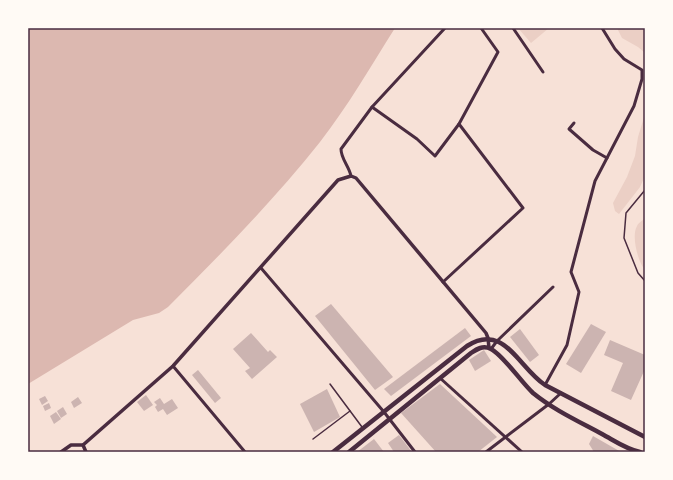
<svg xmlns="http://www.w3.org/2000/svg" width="673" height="480" viewBox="0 0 673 480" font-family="'Asap Condensed',sans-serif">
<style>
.green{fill:#ebcfc5}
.water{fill:#dcb8b0}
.building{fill:#ccb4b1}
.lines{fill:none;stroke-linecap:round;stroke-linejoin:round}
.service{stroke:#4a2c40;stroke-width:1.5}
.minor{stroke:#4a2c40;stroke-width:3}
.tertiary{stroke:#4a2c40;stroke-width:3.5}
.primary{stroke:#4a2c40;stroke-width:4.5}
.neatline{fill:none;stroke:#4a2c40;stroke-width:1.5}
</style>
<rect width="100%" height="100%" fill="#f7e1d7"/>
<g class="green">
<polygon points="518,28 549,28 531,43"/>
<polygon points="617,28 645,28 645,53 638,47 622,38"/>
<polygon points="645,114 645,176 640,187 619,214 615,211 613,203 627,177 635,156 638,137"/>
<path d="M 644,219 L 645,220 L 645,270 C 638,262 631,236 637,226 C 638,223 642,221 644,219 Z"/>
</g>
<path class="water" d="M 28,28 L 395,28 C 371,66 348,106 320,142 C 273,201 221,254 168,307 L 159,313 L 133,320 L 28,384 Z"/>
<g class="building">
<polygon points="331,304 393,377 375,390 315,316"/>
<polygon points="591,324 606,332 581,373 566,364"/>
<polygon points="465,328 471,336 391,396 384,389"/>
<polygon points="520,329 539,355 530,362 510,337"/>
<polygon points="251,333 268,352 270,350 277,357 252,379 245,371 250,368 233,349"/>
<polygon points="610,340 645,355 645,369 631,400 611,391 623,363 604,355"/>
<polygon points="484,350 491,361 475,371 469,360"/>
<polygon points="198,370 221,398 215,403 192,375"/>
<polygon points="440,384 497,437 478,452 436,452 401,413"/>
<polygon points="327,389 340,417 314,432 300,404"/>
<polygon points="146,395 153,405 144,411 137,402"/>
<polygon points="45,396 48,401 42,405 39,399"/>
<polygon points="78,397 82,403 74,408 71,402"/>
<polygon points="160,398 164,404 172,399 178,408 167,415 163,409 158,412 155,407 157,405 154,402"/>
<polygon points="49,403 51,408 45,411 43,406"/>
<polygon points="63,407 67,414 61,418 57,411"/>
<polygon points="56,412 61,419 54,424 50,416"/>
<polygon points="399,435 412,452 394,452 388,443"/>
<polygon points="593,436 621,452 594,452 589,444"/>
<polygon points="374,439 384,452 357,452"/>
</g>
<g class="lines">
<g class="service">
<polyline points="645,190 626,213 624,238 638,273 645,281"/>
<polyline points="330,384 362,427"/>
<polyline points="313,439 350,411"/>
</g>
<g class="minor">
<polyline points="513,28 543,72"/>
<polyline points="372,107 417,139 435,156 459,124"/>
<polyline points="574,123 569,129 593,150 607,158"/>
<path d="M 351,176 C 349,166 341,159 341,149 L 372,107 L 445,28"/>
<polyline points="261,268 384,412 415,452"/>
<polyline points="443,282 523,208 459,124 498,52 481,28"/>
<polyline points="491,349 497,341 553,287"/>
<polyline points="173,366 245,452"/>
<polyline points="440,378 522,452"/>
<polyline points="545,385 567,345 579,292 571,272 595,181 634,106 642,79 642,70 624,59 615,49 602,28"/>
<polyline points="486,452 549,404 561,393"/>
</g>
<g class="tertiary">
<polyline points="83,445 86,452"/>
<polyline points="61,452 71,445 83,445 173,366 338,180 351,176 356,178 486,333 488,338 489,348"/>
</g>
<g class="primary">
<path d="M 333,452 L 467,346 C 504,322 518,367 545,385 L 645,437"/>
<path d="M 349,452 L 471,353 C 477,349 483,345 491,349 C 504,356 521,382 533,393 C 554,410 578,421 602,434 C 615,441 626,449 640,452"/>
</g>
</g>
<rect width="673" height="480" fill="none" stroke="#fffaf5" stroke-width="58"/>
<rect x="29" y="29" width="615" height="422" class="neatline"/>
</svg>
